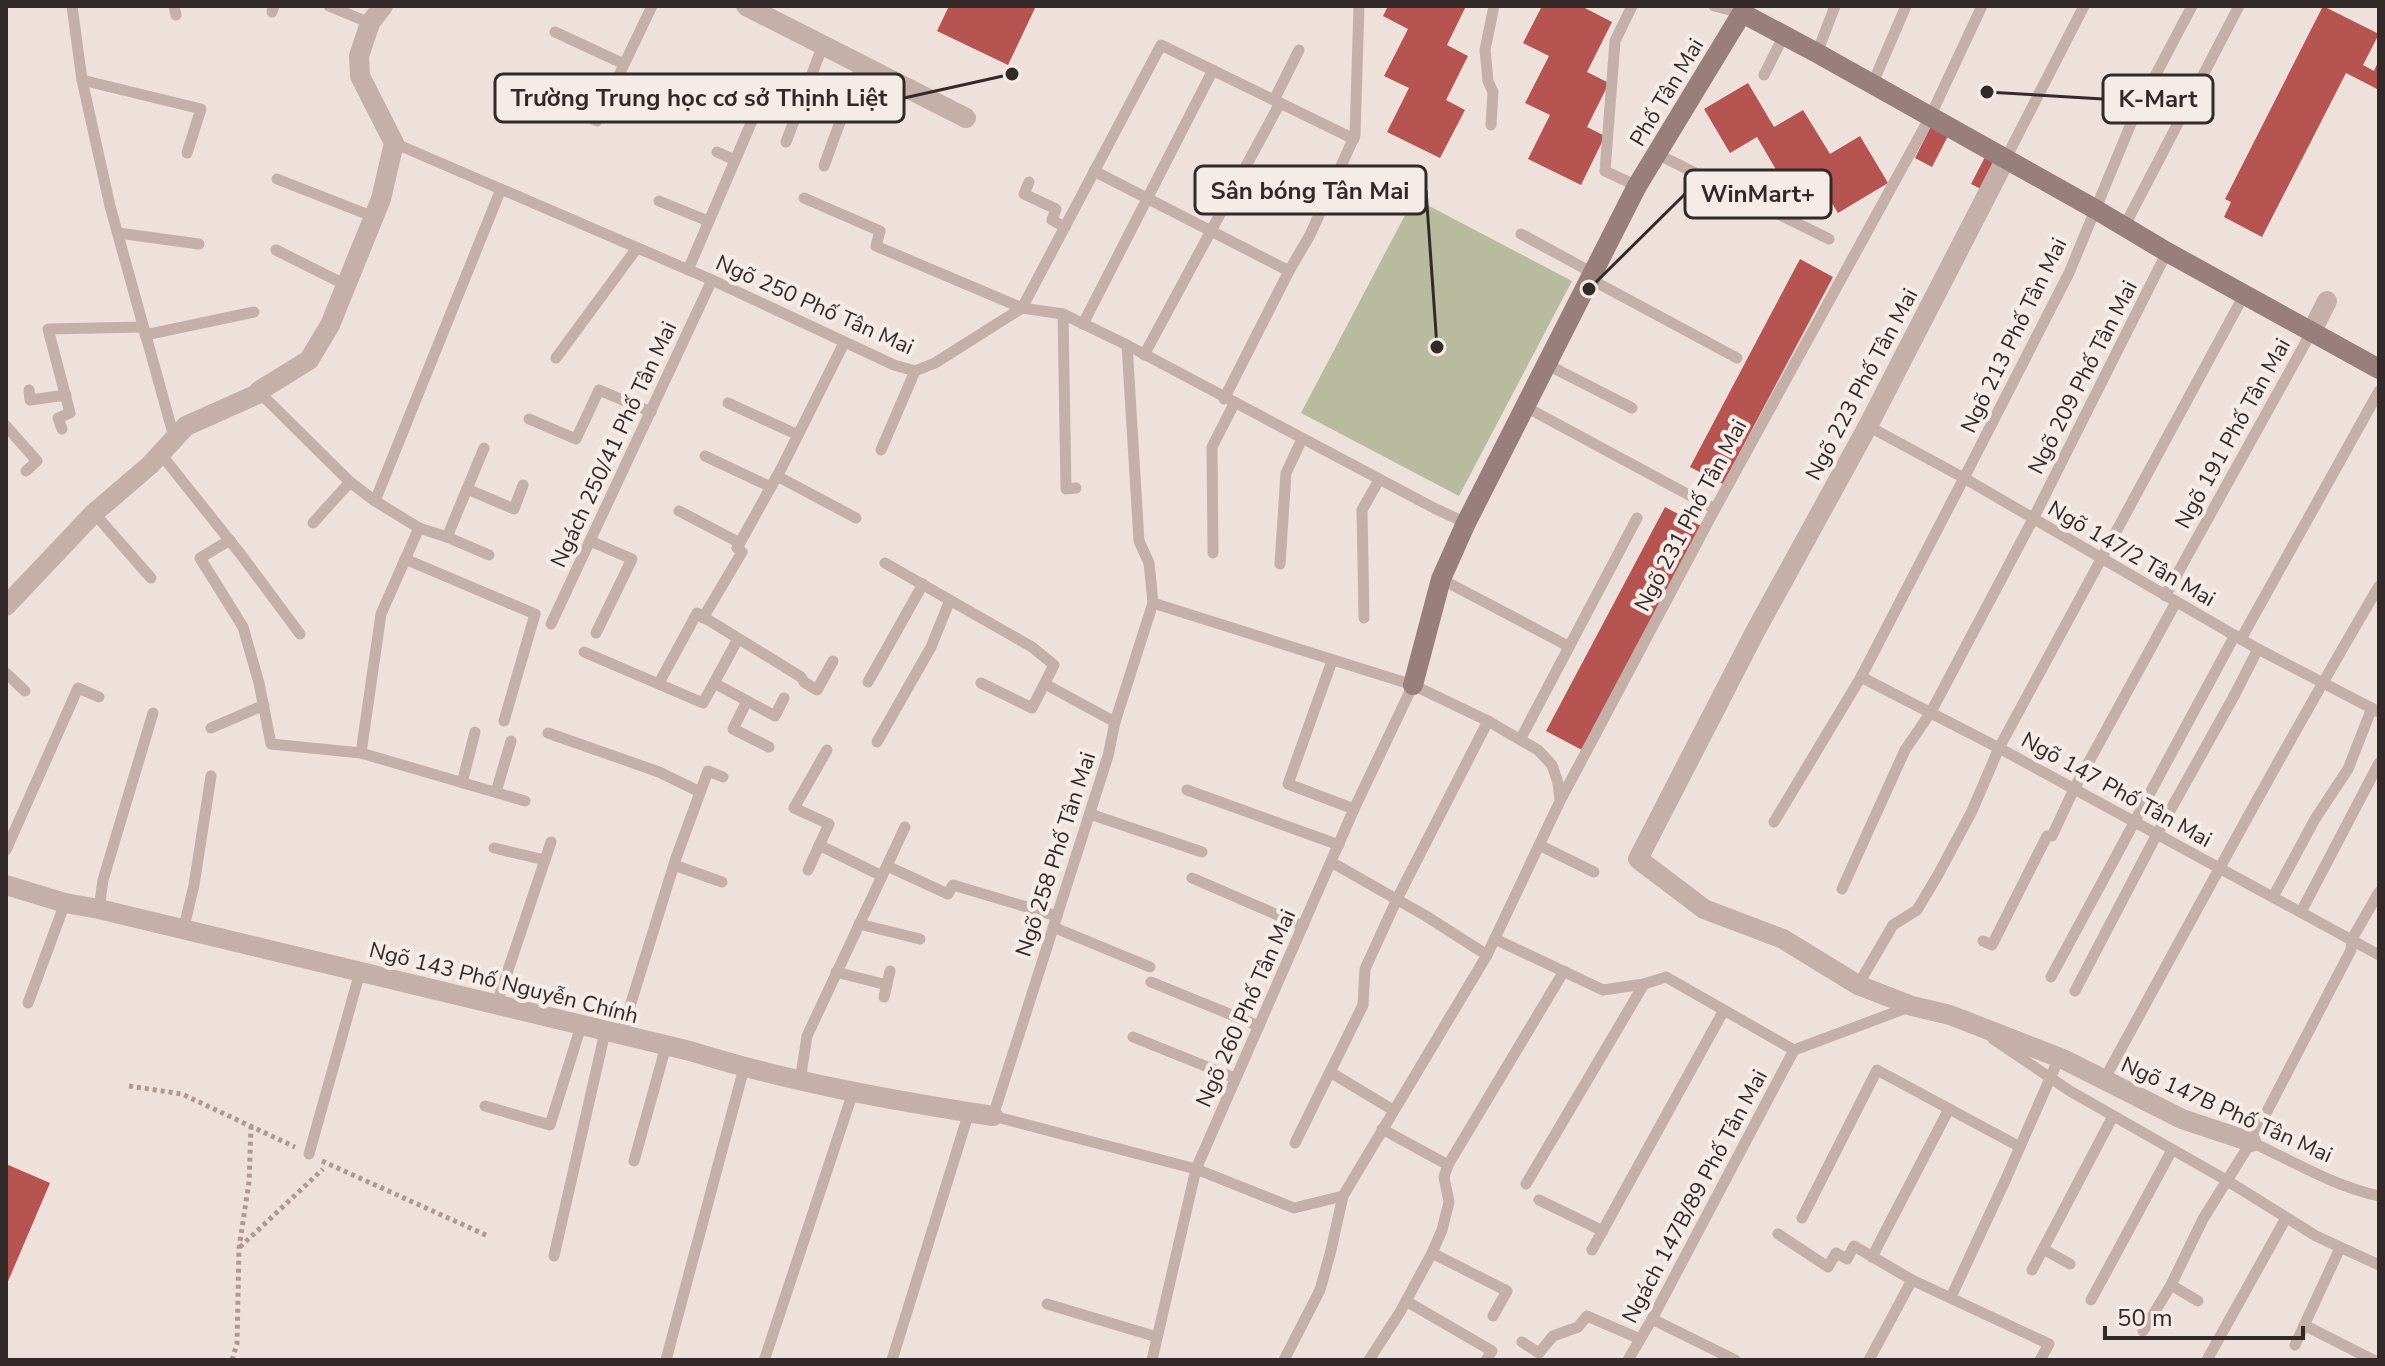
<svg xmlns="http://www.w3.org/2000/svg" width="2385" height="1366" viewBox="0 0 2385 1366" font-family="'Nunito Sans',sans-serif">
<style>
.green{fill:#b8bb9e}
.building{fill:#b65452}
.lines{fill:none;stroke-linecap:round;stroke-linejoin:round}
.path{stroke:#b09994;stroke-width:5;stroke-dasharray:4 4;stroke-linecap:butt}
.lane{stroke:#c4afa9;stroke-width:11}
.street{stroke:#c4afa9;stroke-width:20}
.secondary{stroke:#987f7b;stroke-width:20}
.labels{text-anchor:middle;stroke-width:8;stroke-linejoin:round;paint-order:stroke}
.street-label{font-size:22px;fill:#332928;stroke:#f6ece7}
.leader{fill:none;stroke:#332928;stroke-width:3}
.callout-dot{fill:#332928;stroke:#f6ece7;stroke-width:3}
.callout{fill:#f6ece7;stroke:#332928;stroke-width:3}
.callout-label{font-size:24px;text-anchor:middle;font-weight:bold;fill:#332928}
</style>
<rect width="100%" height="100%" fill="#eee1db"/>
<polygon class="green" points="1414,198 1572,281 1459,496 1301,413"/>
<g class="building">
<polygon points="949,6 1036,6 1008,65 937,31"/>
<polygon points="1388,6 1466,6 1447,45 1468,56 1446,100 1465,110 1440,158 1387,132 1409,88 1384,76 1408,29 1383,16"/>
<polygon points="1542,6 1581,6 1612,22 1587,72 1609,83 1587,127 1605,136 1581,185 1528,159 1550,115 1525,103 1549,56 1523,43"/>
<polygon points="2323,6 2379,34 2363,65 2374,71 2379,60 2379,90 2346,73 2262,237 2224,217 2231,202 2225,199"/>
<polygon points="1748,83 1774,127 1803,110 1830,154 1860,136 1888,183 1838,213 1811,169 1785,185 1757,137 1730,153 1704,109"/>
<polygon points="1931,126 1948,136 1932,167 1915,158"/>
<polygon points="1985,157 1999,164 1985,191 1971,184"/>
<polygon points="1800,259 1833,277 1723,484 1690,467"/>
<polygon points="1665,507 1701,526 1582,750 1546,731"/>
<polygon points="6,1164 50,1183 6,1286"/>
</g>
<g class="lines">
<g class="path">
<polyline points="129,1086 182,1094 295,1147"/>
<polyline points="322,1161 488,1236"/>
<polyline points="240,1247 323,1169"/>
<polyline points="232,1360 237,1344 239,1248 249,1182 251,1127"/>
</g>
<g class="lane">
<polyline points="72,6 82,80 110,206 174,437"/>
<polyline points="174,6 176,15"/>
<polyline points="329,6 370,23"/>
<polyline points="1632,6 1615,41 1605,171 1637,186"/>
<polyline points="1714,6 1742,13"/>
<polyline points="272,12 274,6"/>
<polyline points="555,32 624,64"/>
<polyline points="1817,53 1835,6"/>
<polyline points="1764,75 1784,35"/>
<polyline points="82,80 201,109 187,153"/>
<polyline points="507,83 597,121 652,6"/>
<polyline points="1872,85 1906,6"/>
<polyline points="1274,100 1299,50"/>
<polyline points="1491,125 1493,92 1488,81 1485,50 1494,6"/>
<polyline points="786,142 823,45"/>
<polyline points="394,143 712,280 894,365 915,371 935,363 1022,308 1063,314 1127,345 1434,508 1466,523"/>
<polyline points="717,152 735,160"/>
<polyline points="1657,154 1829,239"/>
<polyline points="2005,160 2084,6"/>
<polyline points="824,166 861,64"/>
<polyline points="1094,171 1289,271"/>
<polyline points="277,179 374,217"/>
<polyline points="1029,182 1024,194 1056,209 1052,220 1065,227"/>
<polyline points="804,198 880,231 876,246 1022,308 1161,45 1354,139"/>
<polyline points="659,201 708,221"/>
<polyline points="2124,227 2239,6"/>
<polyline points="118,233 199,244"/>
<polyline points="1521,234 1593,273"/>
<polyline points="276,250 346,285"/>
<polyline points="688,270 758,107 731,96"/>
<polyline points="1590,279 1737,358"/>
<polyline points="1063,314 1066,489 1076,488"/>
<polyline points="1083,324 1213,70"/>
<polyline points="145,335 254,312"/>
<polyline points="1127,345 1139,541 1149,563 1153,603 1115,722 1108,756 993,1116 1196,1169 1294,1208 1343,1196 1487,955 1560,801 1715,509 1930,117 1982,6"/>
<polyline points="1144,355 1280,103"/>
<polyline points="556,358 637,248"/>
<polyline points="1546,364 1632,408"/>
<polyline points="29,390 30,400 66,395"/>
<polyline points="260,393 350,482 375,501 501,189"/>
<polyline points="1224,399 1289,271 1310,235 1355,135 1359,6"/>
<polyline points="728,403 798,435"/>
<polyline points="1524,406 1715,509"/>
<polyline points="529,419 576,439 599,390 651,412"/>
<polyline points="6,426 37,461 26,471"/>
<polyline points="1868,426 1964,478 2258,649 2379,712"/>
<polyline points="62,429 58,418 70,413 48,329 143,327"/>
<polyline points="881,450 915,371"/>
<polyline points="160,453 242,556 300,634"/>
<polyline points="705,456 771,487"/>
<polyline points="777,476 856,518"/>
<polyline points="467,489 514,509 523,485"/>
<polyline points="679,511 740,543"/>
<polyline points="94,513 151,578"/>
<polyline points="313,523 350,482"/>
<polyline points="419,528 447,537 484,448"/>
<polyline points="447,537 489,555"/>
<polyline points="230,540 200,558 243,627 259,683 271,744 361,753 525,801"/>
<polyline points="590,541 632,559 596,633"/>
<polyline points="1213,553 1212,447 1234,404"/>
<polyline points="405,559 535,614 504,721"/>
<polyline points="885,563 1032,647 1054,665 1032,708 981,683"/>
<polyline points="1280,564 1286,473 1302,439"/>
<polyline points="1441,579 1568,646"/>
<polyline points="2165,596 2312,331"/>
<polyline points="1153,603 1413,685 1488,721 1538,750 1552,765 1558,783 1560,800"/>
<polyline points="703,618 742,552 737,548 782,467 844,343"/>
<polyline points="1364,618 1362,510 1379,480"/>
<polyline points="551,624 712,280"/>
<polyline points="2241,639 2379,391"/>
<polyline points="584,652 703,703 738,639"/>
<polyline points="1332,661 1288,784 1354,809"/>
<polyline points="6,673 25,691"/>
<polyline points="1861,677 1999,748 2379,955"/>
<polyline points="868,682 923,584"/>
<polyline points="659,683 697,613 801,677 804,682 817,690 833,661"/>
<polyline points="714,683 775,716 784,698"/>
<polyline points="1045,684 1115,722"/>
<polyline points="747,701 733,729 769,747"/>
<polyline points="211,728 264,705"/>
<polyline points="548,733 659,772 700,792"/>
<polyline points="1521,738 1637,518"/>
<polyline points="877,742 931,647 950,600"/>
<polyline points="361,753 381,614 419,528 375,501"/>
<polyline points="462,783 475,732"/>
<polyline points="1187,790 1339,845"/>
<polyline points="496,792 511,741"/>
<polyline points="1090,814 1202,852"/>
<polyline points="1774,822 1861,677 1964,478 2069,273 2135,114 2192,6"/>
<polyline points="819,845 882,876"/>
<polyline points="1539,845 1594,872"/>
<polyline points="494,848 545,860"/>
<polyline points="6,850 78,688 99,697"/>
<polyline points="1331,862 1426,916 1487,955"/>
<polyline points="674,865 722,882"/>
<polyline points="887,866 948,894 953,885 1057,916"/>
<polyline points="808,870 829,824 794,808 827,750"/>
<polyline points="1192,878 1303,926"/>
<polyline points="1842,889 1905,750 1931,712 2033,519 2167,252"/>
<polyline points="2273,897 2315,819 2348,769 2372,708"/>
<polyline points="99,909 103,880 153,713"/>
<polyline points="2301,912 2379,763"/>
<polyline points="859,924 920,939"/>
<polyline points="1053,927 1150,967"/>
<polyline points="183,931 194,885 211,776"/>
<polyline points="1495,939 1603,990 1644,984 1666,977 1794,1050 1909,1007"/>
<polyline points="1983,941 1992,945 2047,836 2052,836 2074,789 2176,602"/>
<polyline points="836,972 887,985"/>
<polyline points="2051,977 2235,635"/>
<polyline points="1151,982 1259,1026"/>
<polyline points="1858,985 1893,925 1917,910 1939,873 1972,811 1999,748 2244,295"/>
<polyline points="2075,991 2157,834 2234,696 2258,649"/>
<polyline points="884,997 890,971"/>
<polyline points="28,1003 65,903"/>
<polyline points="497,1003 551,842"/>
<polyline points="621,1035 676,858 708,771 723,777"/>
<polyline points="1133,1037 1235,1078"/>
<polyline points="1993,1039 2070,1091 2226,1180 2316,1236 2379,1265"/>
<polyline points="1330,1072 1393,1110"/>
<path d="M 2104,1080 C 2194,915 2283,749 2379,586"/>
<polyline points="800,1081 807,1036 905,827"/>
<polyline points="485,1106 550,1125 581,1026"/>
<polyline points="1382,1129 1448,1165"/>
<path d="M 2251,1142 C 2293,1161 2333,1186 2379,1196"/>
<polyline points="1295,1143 1363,1005 1365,969 1397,899 1488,721"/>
<polyline points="309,1154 360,972"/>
<polyline points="634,1161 666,1046"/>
<polyline points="1526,1184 1644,984"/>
<polyline points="1539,1200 1603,1231"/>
<polyline points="1802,1218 1877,1070 2020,1147"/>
<polyline points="1778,1234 1828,1267 1836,1253 1847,1259 1854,1246 1912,1280"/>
<polyline points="2043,1249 2070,1264"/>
<polyline points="1592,1250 1724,1010"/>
<polyline points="1432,1253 1507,1291 1493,1316"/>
<polyline points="554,1256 605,1032"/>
<polyline points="1872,1257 1949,1109"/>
<polyline points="2032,1270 2113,1116"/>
<polyline points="2171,1285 2198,1301"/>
<polyline points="1951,1297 2005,1181 2059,1058"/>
<polyline points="2091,1300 2172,1150"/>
<polyline points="1406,1301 1492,1351 1486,1360"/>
<polyline points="1047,1304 1157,1337"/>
<polyline points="1652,1319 1735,1360"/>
<polyline points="2304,1325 2373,1360"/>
<polyline points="2143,1331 2171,1285 2203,1219 2251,1142 2351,950 2352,939 2379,892"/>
<polyline points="1522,1342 1539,1353 1553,1336 1578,1327 1587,1316 1640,1339"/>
<polyline points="2295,1345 2340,1248"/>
<polyline points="765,1358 853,1092"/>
<polyline points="666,1360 744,1068"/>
<polyline points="892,1360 969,1112"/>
<polyline points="1152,1360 1196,1169 1354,809 1413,685"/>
<polyline points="1284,1360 1320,1290 1331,1250 1343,1196"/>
<polyline points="1369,1360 1400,1312 1432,1253 1442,1230 1449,1202 1444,1177 1448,1165 1564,971"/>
<polyline points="1628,1360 1652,1319 1794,1050"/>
<polyline points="1869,1360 1912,1280 2049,1344 2040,1360"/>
<polyline points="2207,1360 2286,1218"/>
</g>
<g class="street">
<polyline points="746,6 966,118"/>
<polyline points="2005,160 1868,426 1756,630 1638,859 1704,909 1783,939 1858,985 1912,1006 1950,1015 2063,1059 2182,1119 2251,1142"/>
<polyline points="2312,331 2327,301"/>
<polyline points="6,606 94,513 150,465 186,426 260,393 259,391 309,360 330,325 381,199 394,143 360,76 359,56 370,23 383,6"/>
<path d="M 6,885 L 65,903 L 99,909 L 690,1051 C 789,1082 890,1100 993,1116"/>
</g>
<polyline class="secondary" points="1413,685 1441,579 1466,523 1637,186 1742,13 1817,53 2095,209 2167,252 2379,369"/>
</g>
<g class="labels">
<g class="street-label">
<text transform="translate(1666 92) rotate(-59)" y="8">Phố Tân Mai</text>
<text transform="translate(815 304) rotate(24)" y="8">Ngõ 250 Phố Tân Mai</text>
<text transform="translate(2013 335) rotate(-64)" y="8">Ngõ 213 Phố Tân Mai</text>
<text transform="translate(2082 377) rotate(-63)" y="8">Ngõ 209 Phố Tân Mai</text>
<text transform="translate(1861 384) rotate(-62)" y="8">Ngõ 223 Phố Tân Mai</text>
<text transform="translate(2232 433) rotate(-61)" y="8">Ngõ 191 Phố Tân Mai</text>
<text transform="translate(613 444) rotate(-65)" y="8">Ngách 250/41 Phố Tân Mai</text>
<text transform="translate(1690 515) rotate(-62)" y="8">Ngõ 231 Phố Tân Mai</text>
<text transform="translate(2132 553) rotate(30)" y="8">Ngõ 147/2 Tân Mai</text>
<text transform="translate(2117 789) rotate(29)" y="8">Ngõ 147 Phố Tân Mai</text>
<text transform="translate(1055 854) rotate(-72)" y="8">Ngõ 258 Phố Tân Mai</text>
<text transform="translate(504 982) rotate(14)" y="8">Ngõ 143 Phố Nguyễn Chính</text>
<text transform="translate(1245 1008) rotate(-66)" y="8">Ngõ 260 Phố Tân Mai</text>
<text transform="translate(2227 1109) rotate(24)" y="8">Ngõ 147B Phố Tân Mai</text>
<text transform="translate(1694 1196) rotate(-62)" y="8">Ngách 147B/89 Phố Tân Mai</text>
</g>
</g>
<path class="leader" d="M1012 74L904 98M1987 92L2103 99M1437 347L1426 190M1589 289L1685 194"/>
<g class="callout-dot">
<circle cx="1012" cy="74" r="8"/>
<circle cx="1987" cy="92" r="8"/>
<circle cx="1437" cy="347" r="8"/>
<circle cx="1589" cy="289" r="8"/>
</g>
<g class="callout">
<rect x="495" y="74" width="409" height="48" rx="8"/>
<rect x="2103" y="75" width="110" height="48" rx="8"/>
<rect x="1195" y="166" width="231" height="48" rx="8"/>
<rect x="1685" y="170" width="146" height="48" rx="8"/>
</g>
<g class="callout-label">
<text x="699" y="106">Trường Trung học cơ sở Thịnh Liệt</text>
<text x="2158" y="107">K-Mart</text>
<text x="1310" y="199">Sân bóng Tân Mai</text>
<text x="1758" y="202">WinMart+</text>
</g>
<rect width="2385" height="1366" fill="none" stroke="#332928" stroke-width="16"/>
<path d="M2105 1326v12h198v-12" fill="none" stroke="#332928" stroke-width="4"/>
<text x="2117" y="1326" font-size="24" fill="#332928" stroke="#f6ece7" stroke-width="6" paint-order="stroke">50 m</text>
</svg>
